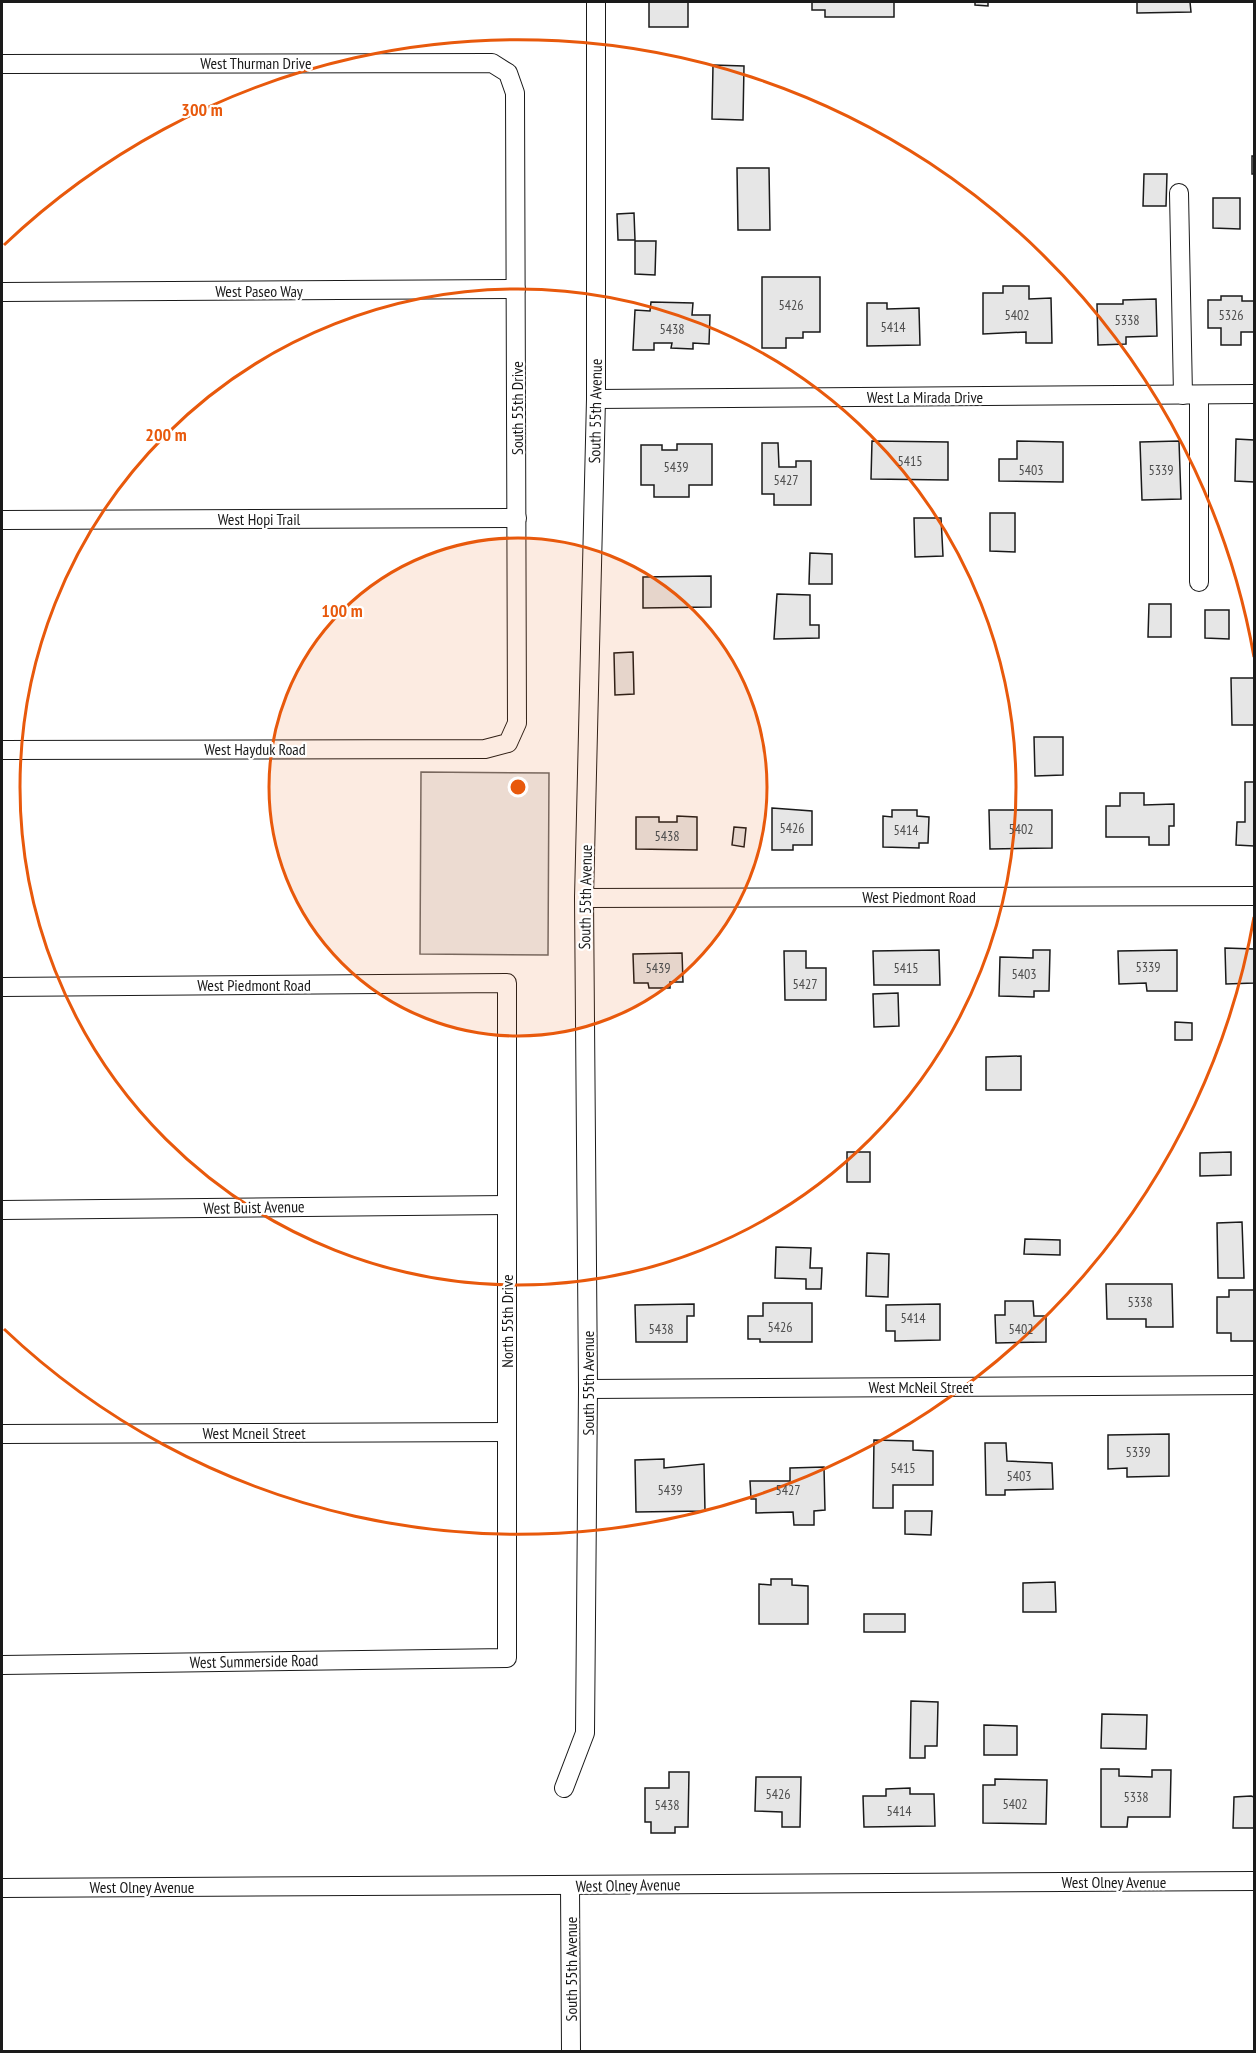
<svg xmlns="http://www.w3.org/2000/svg" width="1256" height="2053" viewBox="0 0 1256 2053" font-family="'PT Sans Narrow',sans-serif">
<style>
.built{fill:#ededed;stroke:#6a6a6a;stroke-width:1.5}
.building{fill:#e6e6e6;stroke:#1a1a1a;stroke-width:1.5}
.lines{fill:none;stroke-linecap:round;stroke-linejoin:round}
.minor-casing{stroke:#1a1a1a;stroke-width:20}
.minor{stroke:#fff;stroke-width:18}
.ring{fill:none;stroke:#e8590c;stroke-width:3}
.labels{text-anchor:middle;stroke-width:4.5;stroke-linejoin:round;paint-order:stroke}
.number-label{font-size:14px;fill:#4d4d4d}
.street-label{font-size:16px;fill:#1a1a1a;stroke:#fff}
.centre{fill:#e8590c;stroke:#fff;stroke-width:3}
.ring-label{font-size:18px;text-anchor:middle;font-weight:bold;fill:#e8590c;stroke:#fff;stroke-width:4.5;stroke-linejoin:round;paint-order:stroke}
</style>
<rect width="100%" height="100%" fill="#fff"/>
<polygon class="built" points="421,772 549,773 548,955 420,954"/>
<g class="building">
<polygon points="649,2 697,2 688,2 688,27 649,27"/>
<polygon points="812,2 894,2 894,17 825,17 825,10 812,10"/>
<polygon points="975,2 988,2 988,6 975,5"/>
<polygon points="1137,2 1190,2 1191,12 1137,13"/>
<polygon points="713,65 744,66 743,120 712,119"/>
<rect x="1252" y="156" width="2" height="18"/>
<polygon points="737,168 769,168 770,230 738,230"/>
<polygon points="1144,174 1167,174 1166,206 1143,206"/>
<polygon points="1213,198 1240,198 1240,229 1213,228"/>
<polygon points="634,213 635,240 618,240 617,214"/>
<polygon points="635,241 656,241 655,275 635,274"/>
<polygon points="762,277 820,277 820,332 803,332 803,338 786,338 786,348 762,348"/>
<polygon points="1003,286 1029,286 1029,299 1051,298 1052,343 1026,343 1026,332 983,334 983,293 1003,293"/>
<polygon points="1221,296 1242,296 1242,301 1254,301 1254,332 1241,332 1241,345 1221,345 1221,328 1208,328 1208,300 1221,300"/>
<polygon points="1156,299 1157,336 1126,337 1126,344 1098,345 1097,304 1123,304 1123,300"/>
<polygon points="651,302 693,303 692,315 710,315 709,344 693,343 693,349 671,348 672,343 654,343 654,350 633,350 635,310 650,311"/>
<polygon points="867,303 887,303 887,309 919,308 920,345 867,346"/>
<polygon points="1236,439 1254,440 1254,482 1235,481"/>
<polygon points="872,441 948,442 948,480 871,479"/>
<polygon points="1017,441 1063,442 1063,482 999,481 999,459 1017,459"/>
<polygon points="1179,441 1181,499 1142,500 1140,442"/>
<polygon points="762,443 778,443 779,467 796,467 796,461 811,461 811,505 774,505 774,494 762,494"/>
<polygon points="677,444 712,444 712,485 689,485 689,497 654,497 654,485 641,485 641,445 662,445 662,450 677,450"/>
<polygon points="990,513 1015,513 1015,552 990,551"/>
<polygon points="914,518 941,518 943,556 915,557"/>
<polygon points="810,553 832,554 832,584 809,584"/>
<polygon points="711,576 711,607 643,608 643,577"/>
<polygon points="777,594 810,595 810,625 819,625 819,638 774,639"/>
<polygon points="1149,604 1171,604 1171,637 1148,637"/>
<polygon points="1205,610 1229,610 1229,639 1205,638"/>
<polygon points="633,652 634,694 615,695 614,653"/>
<polygon points="1231,678 1254,678 1254,725 1232,725"/>
<polygon points="1034,737 1063,737 1063,775 1035,776"/>
<polygon points="1245,782 1254,782 1254,846 1236,845 1237,822 1245,822"/>
<polygon points="1120,793 1144,793 1144,805 1174,804 1174,826 1169,826 1169,845 1149,845 1149,837 1106,837 1106,806 1120,806"/>
<polygon points="772,808 812,811 812,845 793,845 793,850 772,850"/>
<polygon points="892,810 917,810 917,816 929,817 928,843 919,843 919,848 883,847 883,816 892,817"/>
<polygon points="989,810 1052,810 1052,848 990,849"/>
<polygon points="677,816 697,817 697,850 636,849 636,817 659,817 659,822 677,822"/>
<polygon points="734,827 746,828 744,847 732,845"/>
<polygon points="1225,948 1254,949 1254,983 1226,984"/>
<polygon points="939,950 940,985 874,985 873,951"/>
<polygon points="1033,950 1050,950 1049,991 1034,991 1034,997 999,996 1000,957 1033,958"/>
<polygon points="1177,950 1177,991 1147,991 1146,983 1119,984 1118,951"/>
<polygon points="784,951 806,951 806,968 826,968 826,1000 785,1000"/>
<polygon points="682,953 683,982 670,982 670,988 649,988 648,983 634,983 633,954"/>
<polygon points="898,993 899,1026 874,1027 873,994"/>
<polygon points="1175,1022 1192,1023 1192,1040 1175,1040"/>
<polygon points="1021,1056 1021,1090 986,1090 986,1057"/>
<rect x="847" y="1152" width="23" height="30"/>
<polygon points="1231,1152 1231,1175 1200,1176 1200,1153"/>
<polygon points="1242,1222 1244,1278 1218,1278 1217,1223"/>
<polygon points="1025,1239 1060,1240 1060,1255 1024,1254"/>
<polygon points="776,1247 811,1248 810,1268 822,1268 821,1289 806,1289 806,1279 775,1278"/>
<polygon points="867,1253 889,1254 888,1297 866,1296"/>
<polygon points="1106,1284 1172,1284 1173,1327 1146,1327 1146,1319 1107,1319"/>
<polygon points="1229,1290 1254,1290 1254,1341 1231,1341 1231,1333 1217,1333 1217,1297 1229,1297"/>
<polygon points="1005,1301 1033,1301 1034,1316 1046,1316 1046,1342 996,1343 995,1315 1005,1315"/>
<polygon points="763,1303 812,1303 812,1342 760,1342 760,1339 748,1339 748,1316 763,1316"/>
<polygon points="694,1304 694,1316 687,1316 687,1342 636,1342 635,1305"/>
<polygon points="940,1304 940,1340 895,1341 895,1331 886,1331 886,1305"/>
<polygon points="1169,1434 1169,1476 1127,1477 1127,1468 1108,1469 1108,1435"/>
<polygon points="874,1440 913,1441 913,1450 933,1451 933,1485 893,1485 893,1508 873,1508"/>
<polygon points="985,1443 1006,1443 1007,1461 1052,1463 1053,1489 1005,1490 1005,1495 986,1495"/>
<polygon points="664,1459 664,1468 704,1464 705,1511 636,1512 635,1460"/>
<polygon points="824,1467 825,1510 814,1511 814,1525 794,1525 793,1512 756,1513 756,1499 751,1499 750,1481 790,1481 790,1468"/>
<polygon points="905,1511 932,1511 931,1535 905,1534"/>
<polygon points="771,1579 792,1579 792,1585 808,1586 808,1624 759,1624 759,1584 771,1585"/>
<polygon points="1055,1582 1056,1612 1023,1612 1023,1583"/>
<rect x="864" y="1614" width="41" height="18"/>
<polygon points="911,1701 938,1702 937,1746 925,1746 925,1758 910,1758"/>
<polygon points="1102,1714 1147,1715 1146,1749 1101,1748"/>
<polygon points="984,1725 1017,1726 1017,1755 984,1755"/>
<polygon points="1101,1769 1119,1769 1119,1776 1152,1777 1152,1770 1171,1770 1170,1817 1128,1817 1127,1827 1101,1827"/>
<polygon points="669,1772 689,1772 688,1827 675,1827 675,1833 651,1833 651,1822 645,1822 645,1788 669,1788"/>
<polygon points="756,1777 801,1777 800,1827 782,1827 782,1812 755,1811"/>
<polygon points="995,1779 1047,1780 1046,1824 983,1823 983,1785 995,1785"/>
<polygon points="910,1788 910,1794 934,1794 935,1826 864,1827 863,1796 886,1796 886,1789"/>
<polygon points="1251,1796 1254,1797 1254,1828 1233,1828 1234,1797"/>
</g>
<g class="lines">
<g class="minor-casing">
<g id="minor">
<polyline points="2,64 492,63 508,73 515,93 517,723 508,743 485,749 2,750"/>
<polyline points="1179,193 1183,395"/>
<polyline points="2,292 516,289"/>
<polyline points="596,399 1254,394"/>
<polyline points="2,520 517,518"/>
<polyline points="1199,582 1199,395"/>
<polyline points="584,898 1254,896"/>
<polyline points="2,987 507,983 507,1658 2,1665"/>
<polyline points="2,1210 507,1205"/>
<polyline points="588,1389 1254,1385"/>
<polyline points="2,1434 507,1432"/>
<polyline points="564,1788 585,1733 588,1389 584,898 596,399 596,2"/>
<polyline points="570,1886 571,2052"/>
<polyline points="2,1888 1254,1881"/>
</g>
</g>
<use href="#minor" class="minor"/>
</g>
<circle cx="518" cy="787" r="249" fill="#e8590c" fill-opacity=".12"/>
<g class="ring">
<circle cx="518" cy="787" r="249"/>
<circle cx="518" cy="787" r="498"/>
<path d="M1254 917A747 747 0 0 1 4 1329M4 245A747 747 0 0 1 1254 657"/>
</g>
<g class="labels">
<g class="number-label">
<text x="791" y="310">5426</text>
<text x="1017" y="320">5402</text>
<text x="1231" y="320">5326</text>
<text x="1127" y="325">5338</text>
<text x="893" y="332">5414</text>
<text x="672" y="334">5438</text>
<text x="910" y="466">5415</text>
<text x="676" y="472">5439</text>
<text x="1031" y="475">5403</text>
<text x="1161" y="475">5339</text>
<text x="786" y="485">5427</text>
<text x="792" y="833">5426</text>
<text x="1021" y="834">5402</text>
<text x="906" y="835">5414</text>
<text x="667" y="841">5438</text>
<text x="1148" y="972">5339</text>
<text x="658" y="973">5439</text>
<text x="906" y="973">5415</text>
<text x="1024" y="979">5403</text>
<text x="805" y="989">5427</text>
<text x="1140" y="1307">5338</text>
<text x="913" y="1323">5414</text>
<text x="780" y="1332">5426</text>
<text x="661" y="1334">5438</text>
<text x="1021" y="1334">5402</text>
<text x="1138" y="1457">5339</text>
<text x="903" y="1473">5415</text>
<text x="1019" y="1481">5403</text>
<text x="670" y="1495">5439</text>
<text x="788" y="1495">5427</text>
<text x="778" y="1799">5426</text>
<text x="1136" y="1802">5338</text>
<text x="1015" y="1809">5402</text>
<text x="667" y="1810">5438</text>
<text x="899" y="1816">5414</text>
</g>
<g class="street-label">
<text x="256" y="69">West Thurman Drive</text>
<text x="259" y="297">West Paseo Way</text>
<text x="925" y="403">West La Mirada Drive</text>
<text transform="translate(517 408) rotate(-90)" y="6">South 55th Drive</text>
<text transform="translate(595 411) rotate(-89)" y="6">South 55th Avenue</text>
<text x="259" y="525">West Hopi Trail</text>
<text x="255" y="755">West Hayduk Road</text>
<text transform="translate(585 897) rotate(-89)" y="6">South 55th Avenue</text>
<text x="919" y="903">West Piedmont Road</text>
<text x="254" y="991">West Piedmont Road</text>
<text transform="translate(254 1207) rotate(-1)" y="6">West Buist Avenue</text>
<text transform="translate(507 1321) rotate(-90)" y="6">North 55th Drive</text>
<text transform="translate(588 1383) rotate(-90)" y="6">South 55th Avenue</text>
<text x="921" y="1393">West McNeil Street</text>
<text x="254" y="1439">West Mcneil Street</text>
<text transform="translate(254 1661) rotate(-1)" y="6">West Summerside Road</text>
<text x="1114" y="1888">West Olney Avenue</text>
<text transform="translate(628 1885) rotate(-1)" y="6">West Olney Avenue</text>
<text x="142" y="1893">West Olney Avenue</text>
<text transform="translate(571 1969) rotate(-90)" y="6">South 55th Avenue</text>
</g>
</g>
<circle cx="518" cy="787" r="9" class="centre"/>
<g class="ring-label">
<text x="202" y="116">300 m</text>
<text x="166" y="441">200 m</text>
<text x="342" y="617">100 m</text>
</g>
<rect width="1256" height="2053" fill="none" stroke="#1a1a1a" stroke-width="6"/>
</svg>
